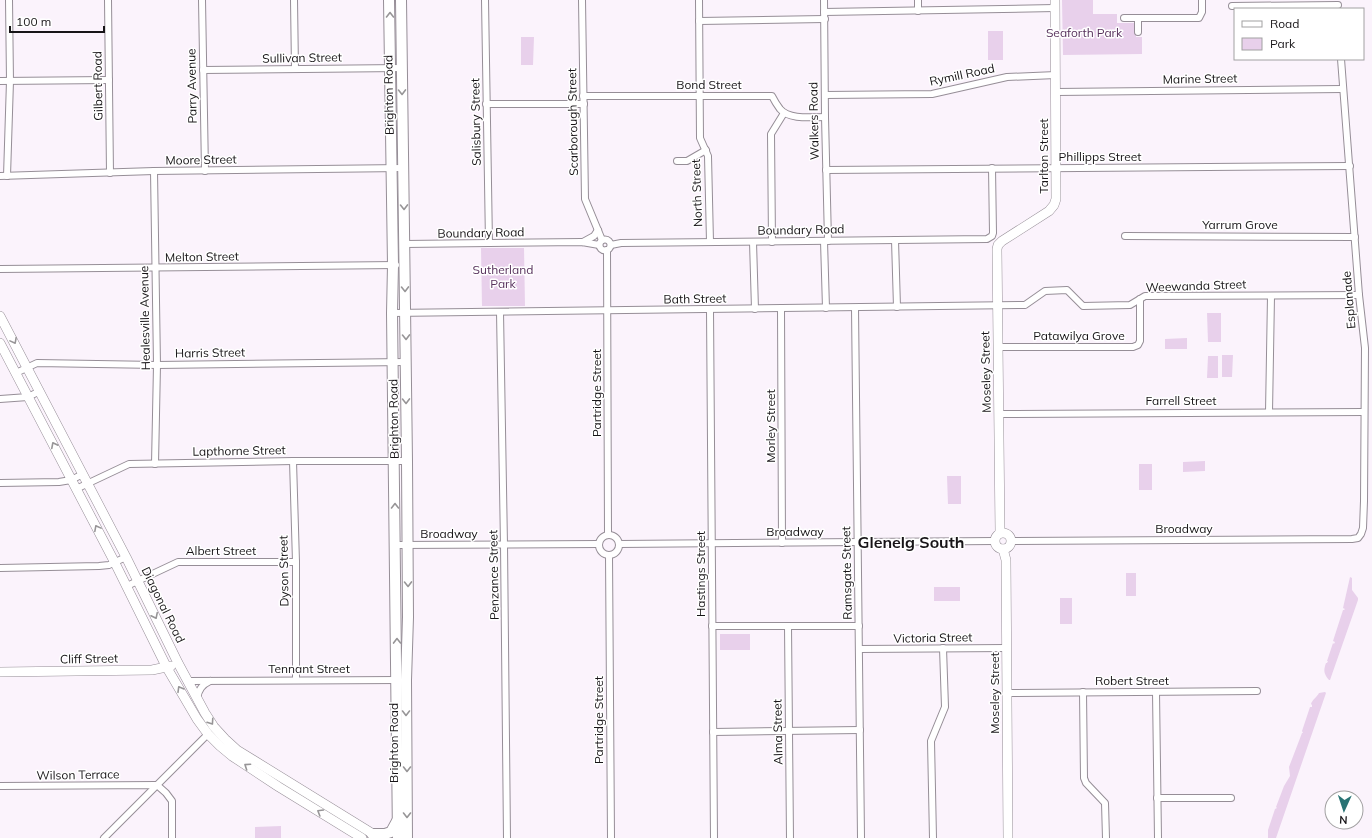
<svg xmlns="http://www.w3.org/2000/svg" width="1372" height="838" viewBox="0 0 1372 838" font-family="Mulish,sans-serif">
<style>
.green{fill:#e8d0eb}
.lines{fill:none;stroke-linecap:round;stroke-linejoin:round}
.street-casing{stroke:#968e97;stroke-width:8}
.secondary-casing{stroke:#968e97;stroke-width:10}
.primary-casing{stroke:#968e97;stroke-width:12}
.street{stroke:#fff;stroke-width:6}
.secondary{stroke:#fff;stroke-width:9}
.primary{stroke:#fff;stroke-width:10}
.oneway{stroke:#979597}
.labels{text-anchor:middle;stroke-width:3;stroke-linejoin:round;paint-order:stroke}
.park-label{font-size:12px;fill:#57315c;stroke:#fff}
.street-label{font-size:12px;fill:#171417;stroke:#fff}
.district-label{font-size:16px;font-weight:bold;fill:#171417;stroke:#fff}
</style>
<rect width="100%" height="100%" fill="#fbf3fc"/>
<g class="green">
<polygon points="1062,0 1093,0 1093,14 1117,14 1117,23 1135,23 1136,37 1142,37 1142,54 1063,55"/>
<rect x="988" y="31" width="15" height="29"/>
<polygon points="521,37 534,37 533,65 521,65"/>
<polygon points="481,248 524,248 525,306 482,306"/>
<polygon points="1207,313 1221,313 1221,342 1208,342"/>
<polygon points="1187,338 1187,349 1165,349 1165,339"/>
<polygon points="1222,355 1233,355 1232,377 1222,377"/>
<polygon points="1208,356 1218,356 1218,378 1207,378"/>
<polygon points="1205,461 1205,471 1183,472 1183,462"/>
<rect x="1139" y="464" width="13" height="26"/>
<polygon points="947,476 961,476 961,504 948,504"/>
<rect x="1126" y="573" width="10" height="23"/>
<path d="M 1350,577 L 1352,578 L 1352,590 L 1358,598 L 1358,600 L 1330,680 L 1329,680 C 1324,674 1323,671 1326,663 L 1327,663 L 1328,661 L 1327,661 L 1333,643 L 1334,644 L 1335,642 L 1333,641 L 1343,610 L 1344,610 L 1345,609 L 1343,608 Z"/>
<rect x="934" y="587" width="26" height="14"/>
<rect x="1060" y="598" width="12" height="26"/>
<rect x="720" y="634" width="30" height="16"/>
<path d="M 1325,692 L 1326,693 L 1276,838 L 1268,838 L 1268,830 L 1275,809 L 1277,808 L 1276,807 L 1284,786 L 1290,776 L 1289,767 L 1302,733 L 1303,733 L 1302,731 L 1310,707 L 1312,707 L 1312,705 L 1311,704 C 1312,700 1317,697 1319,693 Z"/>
<polygon points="281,826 281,838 255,838 255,827"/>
</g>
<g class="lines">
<g class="street-casing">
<g id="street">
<polyline points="108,0 110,173"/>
<polyline points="202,0 205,171"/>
<polyline points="294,0 295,69"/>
<polyline points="485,0 489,243"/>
<polyline points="582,0 585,199 602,240"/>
<polyline points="699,0 700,138 708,156 710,242"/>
<polyline points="824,0 825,117 828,241"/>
<polyline points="918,0 918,11"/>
<polyline points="1232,6 1338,5"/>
<polyline points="824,12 1055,8"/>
<polyline points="1124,18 1199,18 1202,12 1202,0"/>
<polyline points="1138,18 1138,32"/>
<polyline points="699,21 825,19"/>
<polyline points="203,70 401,68"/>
<polyline points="0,81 109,80"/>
<polyline points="1056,92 1343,89"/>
<polyline points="825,95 932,94 1007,77 1056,75"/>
<path d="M 583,96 L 772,96 C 774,100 777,105 780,109 C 789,120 812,117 825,117"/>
<polyline points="486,104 584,104"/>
<polyline points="677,161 687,161 706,150"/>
<polyline points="826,170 1350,166"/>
<polyline points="154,171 157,365 155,464"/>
<polyline points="0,176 154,171 403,168"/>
<polyline points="7,176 10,81 9,0"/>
<polyline points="1125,236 1355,237"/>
<circle cx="605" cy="245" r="5.5"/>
<polyline points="895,240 897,307"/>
<polyline points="824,241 826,308"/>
<polyline points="583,242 594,236 598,230"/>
<polyline points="753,242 755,309"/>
<polyline points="772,242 771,134 784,113"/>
<polyline points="405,244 582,242 599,245"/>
<polyline points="611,245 621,243 987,239 992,236 993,233 992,168"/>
<polyline points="607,250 608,535"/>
<polyline points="0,269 396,265"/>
<polyline points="855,308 861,838"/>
<polyline points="781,309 782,543"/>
<polyline points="710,310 714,838"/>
<polyline points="500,312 504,545 507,838"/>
<polyline points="392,313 1025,305 1045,291 1067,290 1083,306 1130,305 1145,296 1359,295"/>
<polyline points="998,347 1133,347 1138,345 1140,341 1140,299"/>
<polyline points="16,373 37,363 157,365 406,362"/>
<polyline points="0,399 28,397 40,391"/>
<polyline points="1269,412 1271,296"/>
<polyline points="999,414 1364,412"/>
<polyline points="293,461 296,562 296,680"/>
<polyline points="0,483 59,482 71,480 83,474"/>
<polyline points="76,489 129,464 293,461 407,461"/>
<circle cx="609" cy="545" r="10"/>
<polyline points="1011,541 1352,539 1358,538 1361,534 1363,528 1364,501 1365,348 1359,295 1341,59"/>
<polyline points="619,544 995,541"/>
<polyline points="395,545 599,544"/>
<polyline points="609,555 611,838"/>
<polyline points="0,568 99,566 109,565 126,557"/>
<polyline points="127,586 178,562 296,562"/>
<polyline points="712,626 859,626"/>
<polyline points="788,626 790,838"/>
<polyline points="859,649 1007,648"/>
<polyline points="187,681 398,680"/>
<polyline points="1083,692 1084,778 1086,783 1105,803 1106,838"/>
<polyline points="1156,692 1158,838"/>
<polyline points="1007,693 1257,691"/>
<path d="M 197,698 C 199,689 202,685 210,681"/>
<polyline points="713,732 860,730"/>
<polyline points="0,786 157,785 166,793 172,801 172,838"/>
<polyline points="1157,798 1231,798"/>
<polyline points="104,838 208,734"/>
<polyline points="933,838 931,741 945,707 943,648"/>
</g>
</g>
<g class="secondary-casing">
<g id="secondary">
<polyline points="0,316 126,557 178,663 205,713 214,727 225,739 237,750 378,837"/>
<polyline points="0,343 115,563 167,668 197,719 208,734 220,746 232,756 279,787 362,838"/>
<polyline points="1000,533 997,249 998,245 1002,241 1049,211 1054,205 1056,199 1055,0"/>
<circle cx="1003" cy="541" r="8"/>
<polyline points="1003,549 1006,560 1008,838"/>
<polyline points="0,672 152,670 171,666"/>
</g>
</g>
<g class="primary-casing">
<g id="primary">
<polyline points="389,0 393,265 392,313 398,838"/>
<polyline points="401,0 407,461 408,617 406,680 407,838"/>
<polyline points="372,834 385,834 391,832 397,821"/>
</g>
</g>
<use href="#street" class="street"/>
<use href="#secondary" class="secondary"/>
<use href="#primary" class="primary"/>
</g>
<defs><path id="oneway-chevron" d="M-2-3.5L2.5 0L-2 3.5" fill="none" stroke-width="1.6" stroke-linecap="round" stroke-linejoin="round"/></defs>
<g class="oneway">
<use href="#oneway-chevron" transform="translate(390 15) rotate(-90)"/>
<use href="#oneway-chevron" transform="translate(402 92) rotate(89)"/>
<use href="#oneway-chevron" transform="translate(404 207) rotate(89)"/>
<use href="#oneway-chevron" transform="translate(405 289) rotate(89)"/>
<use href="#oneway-chevron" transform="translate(406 337) rotate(89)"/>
<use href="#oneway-chevron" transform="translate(14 341) rotate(62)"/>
<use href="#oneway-chevron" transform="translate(406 401) rotate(89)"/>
<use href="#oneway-chevron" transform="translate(54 445) rotate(-117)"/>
<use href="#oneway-chevron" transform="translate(395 506) rotate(-90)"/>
<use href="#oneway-chevron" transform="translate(97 528) rotate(-118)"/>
<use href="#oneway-chevron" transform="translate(408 584) rotate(89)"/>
<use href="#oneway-chevron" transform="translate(155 616) rotate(64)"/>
<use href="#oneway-chevron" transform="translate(397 641) rotate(-91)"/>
<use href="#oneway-chevron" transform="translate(180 689) rotate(-120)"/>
<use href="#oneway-chevron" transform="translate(406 713) rotate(90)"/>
<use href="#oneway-chevron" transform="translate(211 722) rotate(56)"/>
<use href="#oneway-chevron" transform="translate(247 766) rotate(-146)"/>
<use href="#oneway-chevron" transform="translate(407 769) rotate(90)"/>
<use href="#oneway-chevron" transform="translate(320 812) rotate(-149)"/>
<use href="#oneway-chevron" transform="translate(407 815) rotate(90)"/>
</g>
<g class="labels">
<g class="park-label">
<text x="1084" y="37">Seaforth Park</text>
<text x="503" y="274">Sutherland<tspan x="503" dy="14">Park</tspan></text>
</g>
<g class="street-label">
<text transform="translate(302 58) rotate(-1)" y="4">Sullivan Street</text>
<text transform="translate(962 75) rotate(-12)" y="4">Rymill Road</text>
<text transform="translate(1200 79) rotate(-1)" y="4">Marine Street</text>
<text x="709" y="89">Bond Street</text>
<text transform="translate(98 86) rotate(-91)" y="4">Gilbert Road</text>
<text transform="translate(192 86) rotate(-91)" y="4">Parry Avenue</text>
<text transform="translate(389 95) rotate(-91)" y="4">Brighton Road</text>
<text transform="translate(814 121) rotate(-91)" y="4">Walkers Road</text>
<text transform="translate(476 122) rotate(-91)" y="4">Salisbury Street</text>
<text transform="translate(573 122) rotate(-91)" y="4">Scarborough Street</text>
<text transform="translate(1044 156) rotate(-90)" y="4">Tarlton Street</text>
<text x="1100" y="161">Phillipps Street</text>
<text transform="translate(201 160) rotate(-1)" y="4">Moore Street</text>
<text transform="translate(697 193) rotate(-92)" y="4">North Street</text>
<text x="1240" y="229">Yarrum Grove</text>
<text transform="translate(801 230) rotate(-1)" y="4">Boundary Road</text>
<text transform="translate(481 233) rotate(-1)" y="4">Boundary Road</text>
<text transform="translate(202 257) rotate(-1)" y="4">Melton Street</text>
<text transform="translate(1196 286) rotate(-2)" y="4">Weewanda Street</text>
<text transform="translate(695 299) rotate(-1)" y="4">Bath Street</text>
<text transform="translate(1349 300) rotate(-95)" y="4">Esplanade</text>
<text transform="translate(145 318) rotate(-91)" y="4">Healesville Avenue</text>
<text x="1079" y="340">Patawilya Grove</text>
<text transform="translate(210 353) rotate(-1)" y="4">Harris Street</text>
<text transform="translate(986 372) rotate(-91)" y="4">Moseley Street</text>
<text transform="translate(597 393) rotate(-90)" y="4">Partridge Street</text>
<text x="1181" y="405">Farrell Street</text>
<text transform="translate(394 419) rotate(-91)" y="4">Brighton Road</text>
<text transform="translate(771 426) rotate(-90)" y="4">Morley Street</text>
<text transform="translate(239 451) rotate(-1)" y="4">Lapthorne Street</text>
<text x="1184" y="533">Broadway</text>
<text x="795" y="536">Broadway</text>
<text x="449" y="538">Broadway</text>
<text x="221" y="555">Albert Street</text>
<text transform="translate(284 571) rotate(-91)" y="4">Dyson Street</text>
<text transform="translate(847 573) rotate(-91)" y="4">Ramsgate Street</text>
<text transform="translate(701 574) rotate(-90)" y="4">Hastings Street</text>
<text transform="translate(494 575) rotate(-91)" y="4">Penzance Street</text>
<text transform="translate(163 605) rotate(64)" y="4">Diagonal Road</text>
<text transform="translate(933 638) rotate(-1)" y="4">Victoria Street</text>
<text transform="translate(89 659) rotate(-1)" y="4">Cliff Street</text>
<text x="309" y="673">Tennant Street</text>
<text x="1132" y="685">Robert Street</text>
<text transform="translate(995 693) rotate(-90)" y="4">Moseley Street</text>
<text transform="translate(599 720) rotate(-90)" y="4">Partridge Street</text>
<text transform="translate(778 732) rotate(-91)" y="4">Alma Street</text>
<text transform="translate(394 743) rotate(-90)" y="4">Brighton Road</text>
<text transform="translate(78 775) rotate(-1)" y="4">Wilson Terrace</text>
</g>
<g class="district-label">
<text x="911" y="548">Glenelg South</text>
</g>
</g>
<rect x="1234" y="8" width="130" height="52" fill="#ffffff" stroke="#a2a1a2"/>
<rect x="1242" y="21" width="20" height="6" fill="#ffffff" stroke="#a2a1a2"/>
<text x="1270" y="28" font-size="12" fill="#171417">Road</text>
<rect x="1242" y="38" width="20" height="12" fill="#e8d0eb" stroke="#a2a1a2"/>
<text x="1270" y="48" font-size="12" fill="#171417">Park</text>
<g transform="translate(1344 810) rotate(183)"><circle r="19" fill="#ffffff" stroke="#a2a1a2"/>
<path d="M0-3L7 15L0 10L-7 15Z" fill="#287374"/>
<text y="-6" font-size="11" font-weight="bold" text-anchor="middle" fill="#171417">N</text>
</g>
<path d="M10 26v6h94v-6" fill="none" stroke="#171417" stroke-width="2"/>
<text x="16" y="26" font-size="12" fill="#171417" stroke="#ffffff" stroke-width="3" paint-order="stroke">100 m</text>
</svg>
